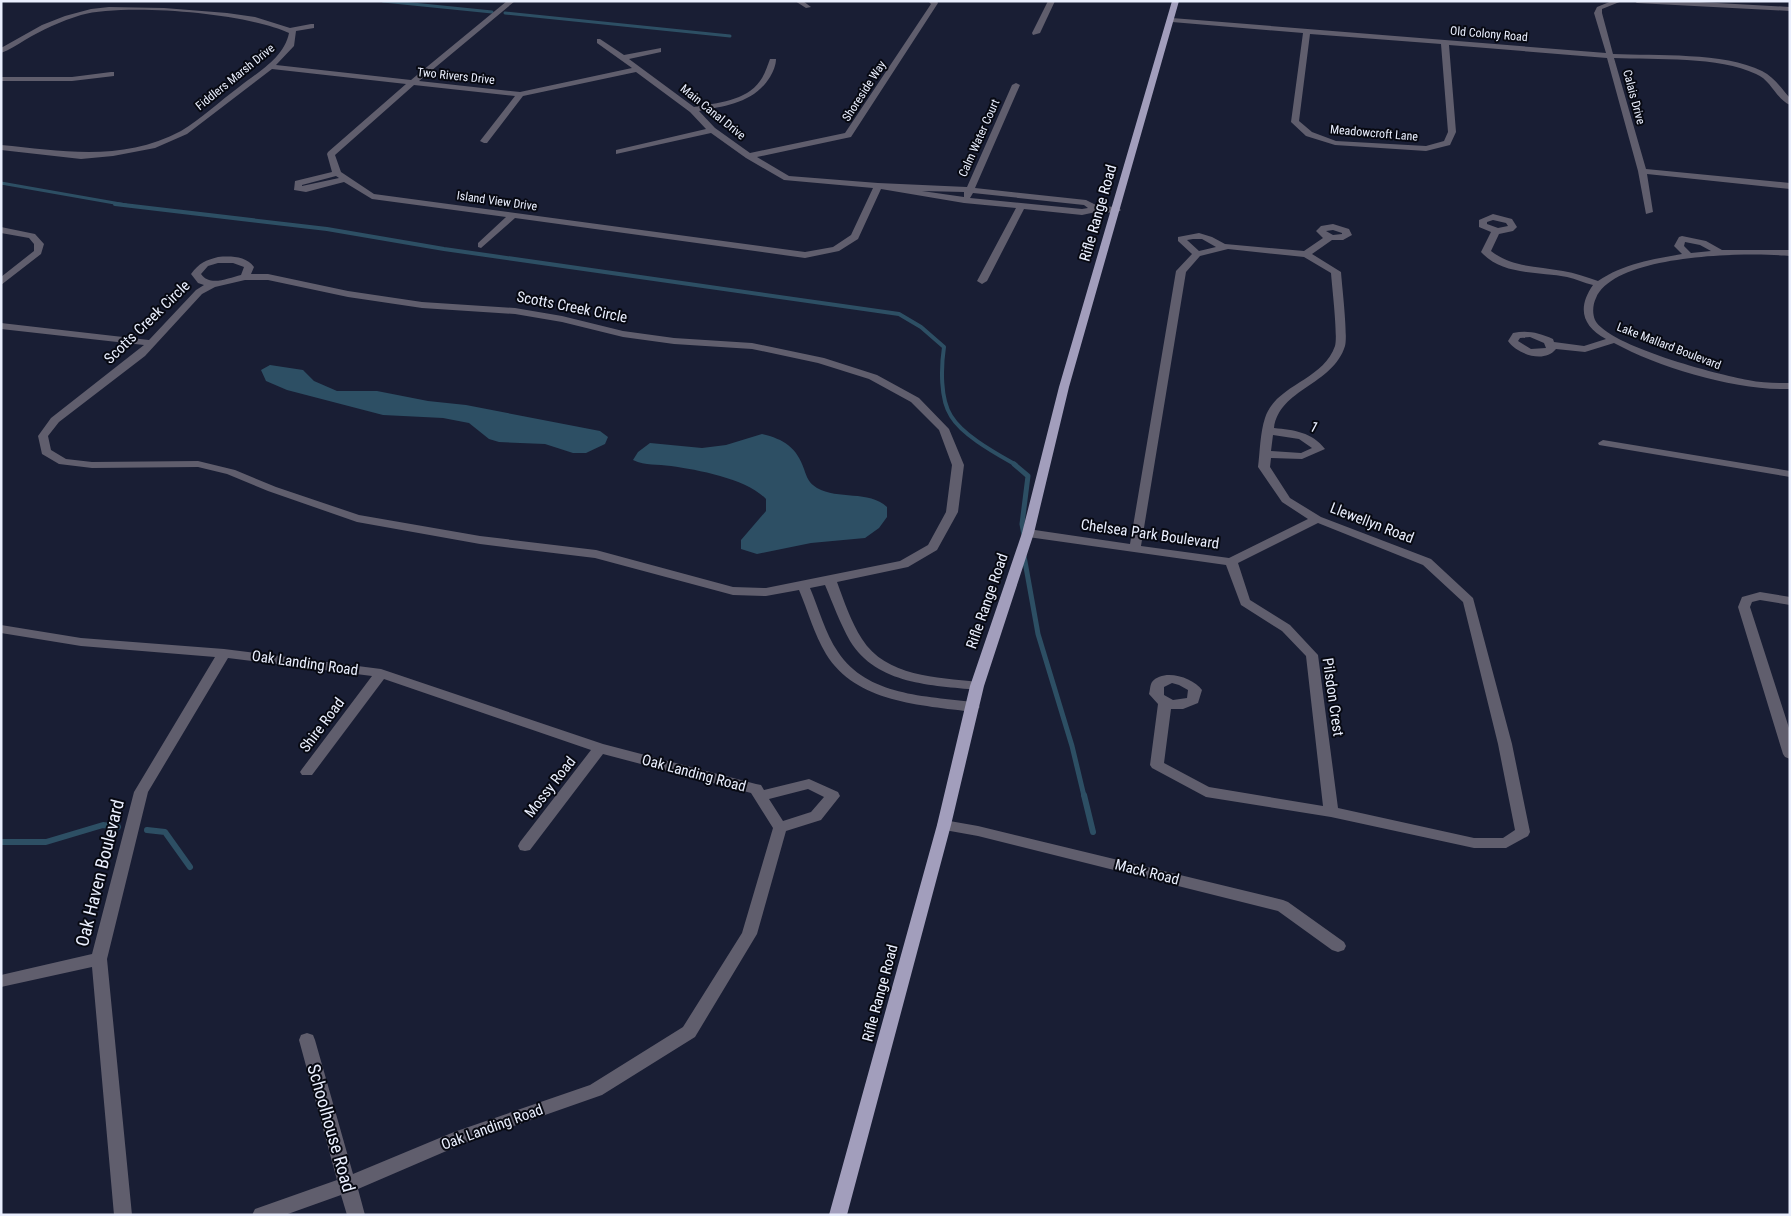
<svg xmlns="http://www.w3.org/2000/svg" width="1791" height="1216" viewBox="0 0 1791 1216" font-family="'Roboto Condensed',sans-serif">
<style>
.water{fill:#2d4f64}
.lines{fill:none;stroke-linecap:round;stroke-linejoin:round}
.stream-far3{stroke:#2d4f64;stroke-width:3}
.stream-far2{stroke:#2d4f64;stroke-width:4}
.stream-far1{stroke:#2d4f64;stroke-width:5}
.stream{stroke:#2d4f64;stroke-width:6}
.minor{fill:#605e6d;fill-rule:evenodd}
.major{fill:#a29ebc;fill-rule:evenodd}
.labels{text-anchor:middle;stroke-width:4;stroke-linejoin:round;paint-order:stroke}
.far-street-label{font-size:12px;fill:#eaeffe;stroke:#070912}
.street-label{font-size:15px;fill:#eaeffe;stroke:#070912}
.near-street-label{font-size:18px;fill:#eaeffe;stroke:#070912}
</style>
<rect width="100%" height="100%" fill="#191e34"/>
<g class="water">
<polygon points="270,365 303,370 314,381 337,391 377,391 428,401 466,405 600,431 608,437 605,444 586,453 573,453 545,444 499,442 489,439 469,423 443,418 383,415 287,390 266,381 261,370"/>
<path d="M 762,434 C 784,439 797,448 804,469 C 807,478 809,483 817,488 C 838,500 869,490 887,507 L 887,517 L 879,528 L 865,538 L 811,543 L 757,554 L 741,549 L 741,540 L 766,511 L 766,499 C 747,479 699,470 671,466 C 657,464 646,466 633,460 L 638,452 L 650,443 L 702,448 L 726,445 Z"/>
</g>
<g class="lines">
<g class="stream-far3">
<polyline points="383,1 492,12"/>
<polyline points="505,13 730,36"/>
<polyline points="1,183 126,205"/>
</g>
<path class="stream-far2" d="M 115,204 L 327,229 L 444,249 L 899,314 L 921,327 L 944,347 C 941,367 940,399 951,416 C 963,436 997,454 1016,465"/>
<g class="stream-far1">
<polyline points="1014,464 1028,476 1022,524 1024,535"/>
<polyline points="1024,556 1038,634 1072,746 1084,796"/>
</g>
<g class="stream">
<polyline points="1084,795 1093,832"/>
<polyline points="147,830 165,832 190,867"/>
<polyline points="1,842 46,842 103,825 118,827"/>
</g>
<g class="minor">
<path d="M 507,1 L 515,1 L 419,81 L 520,92 L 632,68 L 597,43 L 597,39 L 600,39 L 624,55 L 661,48 L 661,52 L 629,59 L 694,107 C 717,103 746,101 760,81 C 765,74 767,67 770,59 L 776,59 C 776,65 773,72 770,77 C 754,103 726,106 699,111 L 715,128 L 750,153 L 845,133 L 931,4 L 928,1 L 937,1 L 938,3 L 851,137 L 757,157 L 789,176 L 878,183 L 967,187 L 1012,85 L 1016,83 L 1020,85 L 975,188 L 1086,200 L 1098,206 L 1117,207 L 1121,210 L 1117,213 L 1096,212 L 1082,215 L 1024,209 L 987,281 L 982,284 L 977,281 L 1016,208 L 964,203 L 881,189 L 858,239 L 839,251 L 805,258 L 515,218 L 481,248 L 478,247 L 478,243 L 506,217 L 372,199 L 344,182 L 306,192 L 294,190 L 295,181 L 332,172 L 327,154 L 328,152 L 406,84 L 272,69 L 187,134 L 155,148 L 113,156 L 81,159 L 1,150 L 1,145 C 63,151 123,162 181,131 C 201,119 220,101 239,87 C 258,72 284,58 289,33 C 247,13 126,3 81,15 C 61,21 42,30 25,40 C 17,45 9,50 1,53 L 1,48 L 42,25 L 65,16 L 91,9 L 109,7 L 164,8 L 227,13 L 255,17 L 290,28 L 311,24 L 314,24 L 314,28 L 296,31 L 294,46 L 276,65 L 411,80 ZM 636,72 L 690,112 L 706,129 L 616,150 L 616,154 L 711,133 L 746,158 L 784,180 L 873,188 L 851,235 L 833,247 L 805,252 L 374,194 L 341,172 L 335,155 L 414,85 L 515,96 L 480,141 L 484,143 L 487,143 L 523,96 ZM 336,176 L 339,178 L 302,186 L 302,185 ZM 922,191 L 964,192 L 964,197 ZM 973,193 L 1084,205 L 1088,208 L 1082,209 L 970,198 Z"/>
<polygon points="795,1 803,1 811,7 806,8"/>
<polygon points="1048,1 1055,1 1040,33 1033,35 1032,33"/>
<path d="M 1612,1 L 1622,1 L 1602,9 L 1602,13 L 1613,54 C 1656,56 1724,52 1762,71 C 1774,77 1782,89 1790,98 L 1790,105 C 1776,99 1771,80 1756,74 C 1719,56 1656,60 1614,58 L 1646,169 L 1790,183 L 1790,189 L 1647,174 L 1653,212 L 1646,214 L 1638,171 L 1607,58 L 1449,45 L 1456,132 L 1450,145 L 1426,151 L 1335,145 L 1306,136 L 1291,122 L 1303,33 L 1172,22 L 1168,20 L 1172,18 L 1606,53 L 1594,13 L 1597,7 ZM 1310,34 L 1441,44 L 1448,132 L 1444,141 L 1426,146 L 1336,141 L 1312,132 L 1299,121 Z"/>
<polygon points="1634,1 1682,1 1790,7 1790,11 1637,3"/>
<polygon points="111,72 114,72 114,76 72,81 1,81 1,77 72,77"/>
<path d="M 1493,214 L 1512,219 L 1517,227 L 1513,231 L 1499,234 L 1491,251 C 1513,268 1537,266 1563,271 C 1575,273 1586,277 1598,281 C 1623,264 1653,259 1682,254 L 1674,246 L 1679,237 L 1682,236 L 1706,241 L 1722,250 L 1790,250 L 1790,256 C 1747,252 1615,254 1596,298 C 1593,304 1592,313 1595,320 C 1608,346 1719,375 1748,380 C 1762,383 1776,383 1790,383 L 1790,389 C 1738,391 1660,368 1614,343 L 1585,352 L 1556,349 C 1544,364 1517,354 1508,341 L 1513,333 C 1528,330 1539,333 1553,339 L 1554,342 L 1584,346 L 1606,339 C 1582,326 1577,308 1593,285 C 1584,283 1576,279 1567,277 C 1538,271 1503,276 1481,252 L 1491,232 L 1479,227 L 1479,220 ZM 1493,220 L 1506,223 L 1508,226 L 1498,228 L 1487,224 L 1487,222 ZM 1685,242 L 1700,245 L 1711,251 L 1691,253 L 1684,246 ZM 1530,337 L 1544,343 L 1546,348 L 1531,349 L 1518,341 L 1520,338 Z"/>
<path d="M 1333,224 L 1349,229 L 1352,235 L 1343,240 L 1332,240 L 1312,254 L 1341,272 C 1342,286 1348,336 1345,346 C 1333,385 1279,389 1274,428 C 1294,430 1312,432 1325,449 L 1302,459 L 1271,458 L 1270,467 L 1290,498 L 1321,517 L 1431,559 L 1473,598 L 1512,744 L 1530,832 L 1528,836 L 1506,848 L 1474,848 L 1331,817 L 1206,797 L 1152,768 L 1150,765 L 1158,704 L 1149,694 C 1150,691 1150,685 1152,682 C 1163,668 1193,677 1202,690 L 1198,703 L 1183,709 L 1171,709 L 1164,763 L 1209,787 L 1323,806 L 1306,656 L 1282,631 L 1241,605 L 1226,565 L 1028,537 L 1022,533 L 1028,529 L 1130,544 L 1176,271 L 1192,254 L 1178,241 L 1178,237 L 1199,233 L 1212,237 L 1225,244 L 1304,251 L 1323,238 L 1316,231 L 1321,226 ZM 1333,230 L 1342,233 L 1342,234 L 1333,235 L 1326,231 ZM 1193,239 L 1202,239 L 1216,247 L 1199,251 L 1187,240 ZM 1228,249 L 1304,257 L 1331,273 C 1332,287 1338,336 1335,346 C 1323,381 1276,384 1265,418 C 1260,433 1260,452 1258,467 L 1282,502 L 1308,519 L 1229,558 L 1141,546 L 1186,272 L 1200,256 ZM 1273,435 L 1299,439 L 1312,448 L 1301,453 L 1271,451 ZM 1318,523 L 1423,565 L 1463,602 L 1498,744 L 1515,830 L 1503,838 L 1474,838 L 1338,808 L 1318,655 L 1290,625 L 1250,600 L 1238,563 ZM 1172,683 L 1179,685 L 1188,690 L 1187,698 L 1173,700 L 1164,695 L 1164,687 Z"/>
<polygon points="1,227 35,234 44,244 41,254 1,285 1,277 34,251 34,244 29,238 1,233"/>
<path d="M 218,257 C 231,256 246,256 254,267 L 251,274 L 268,274 L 348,291 L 422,302 L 515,308 L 562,316 L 623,331 L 674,338 L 752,343 L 824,358 L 877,375 L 919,398 L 949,429 L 964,465 L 958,512 L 937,550 L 908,567 L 837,582 C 844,601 851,622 862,639 C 886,677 937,677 977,682 L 984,686 L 977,690 C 932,685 877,685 850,641 C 840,623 833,604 825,585 L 810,588 C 819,609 825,633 838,652 C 867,696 926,696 973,702 L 980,707 L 973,712 C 921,705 856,703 826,654 C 814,634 808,611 799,590 L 766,596 L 733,595 L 595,558 L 480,544 L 357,522 L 268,491 L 227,474 L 198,467 L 92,468 L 59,464 L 42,454 L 38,436 L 51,418 L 144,345 L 1,329 L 1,323 L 149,340 L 196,290 L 204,285 L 198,283 L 191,274 C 199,263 206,260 218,257 ZM 218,263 L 233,263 L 244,267 L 241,275 C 228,278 210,287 201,274 L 208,266 ZM 245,280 L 268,280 L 348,297 L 422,308 L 515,314 L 562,322 L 623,337 L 674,344 L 752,349 L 818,363 L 869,379 L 911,402 L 939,430 L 952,465 L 946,512 L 928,545 L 900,561 L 766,588 L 733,587 L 596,550 L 480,536 L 359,515 L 276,487 L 235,470 L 198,461 L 92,462 L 66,459 L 51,450 L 48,436 L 59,422 L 145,356 L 202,294 L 215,287 Z"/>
<polygon points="1603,440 1790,471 1790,477 1599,445 1598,443"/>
<polygon points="1760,592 1790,597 1790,605 1760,600 1752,602 1750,607 1790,731 1790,759 1785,757 1783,754 1738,607 1742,597"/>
<path d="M 1,625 L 81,638 L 224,649 L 381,669 L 603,744 L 756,784 L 761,785 L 764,790 L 809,779 L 838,792 L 840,796 L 821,820 L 786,831 L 757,934 L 695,1037 L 602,1095 L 465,1143 L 358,1189 L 365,1215 L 347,1215 L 341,1195 L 285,1215 L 252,1215 L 255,1209 L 337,1180 L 299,1040 L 301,1035 L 307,1033 L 313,1035 L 315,1040 L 353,1174 L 454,1132 L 590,1085 L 683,1027 L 742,933 L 773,828 L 751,793 L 603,754 L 530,850 L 525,851 L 520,850 L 518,846 L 520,842 L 591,750 L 384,679 L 312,775 L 302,775 L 300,772 L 302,769 L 372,676 L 228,658 L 148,792 L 107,959 L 132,1215 L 114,1215 L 92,967 L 1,987 L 1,975 L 92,954 L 134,792 L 215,657 L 81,646 L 1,633 ZM 808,789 L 824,797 L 811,812 L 783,821 L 769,799 Z"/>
<polygon points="944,820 978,826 1283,900 1288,902 1344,942 1346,946 1344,950 1338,952 1332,950 1278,911 978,836 939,829 937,825 939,821"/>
</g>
<polygon class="major" points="1172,1 1179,1 1069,387 1034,533 984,686 951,825 847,1215 829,1215 937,825 970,686 1022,533 1059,387"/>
</g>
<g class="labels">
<g class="far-street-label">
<text transform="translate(1489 34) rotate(5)" y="4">Old Colony Road</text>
<text transform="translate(456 76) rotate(6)" y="4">Two Rivers Drive</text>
<text transform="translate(235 77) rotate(-39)" y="4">Fiddlers Marsh Drive</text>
<text transform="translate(864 91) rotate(-57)" y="4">Shoreside Way</text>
<text transform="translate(1634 97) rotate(75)" y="4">Calais Drive</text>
<text transform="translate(713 112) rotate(39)" y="4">Main Canal Drive</text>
<text transform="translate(1374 133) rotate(5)" y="4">Meadowcroft Lane</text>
<text transform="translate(979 138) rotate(-66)" y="4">Calm Water Court</text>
<text transform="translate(497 201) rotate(8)" y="4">Island View Drive</text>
<text transform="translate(1669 346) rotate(21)" y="4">Lake Mallard Boulevard</text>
</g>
<g class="street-label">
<text transform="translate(1098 213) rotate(-74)" y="5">Rifle Range Road</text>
<text transform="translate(572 307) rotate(11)" y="5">Scotts Creek Circle</text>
<text transform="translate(147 322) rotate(-44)" y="5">Scotts Creek Circle</text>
<text transform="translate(1314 427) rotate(28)" y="5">1</text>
<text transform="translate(1372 523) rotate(21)" y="5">Llewellyn Road</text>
<text transform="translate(1150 534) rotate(8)" y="5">Chelsea Park Boulevard</text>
<text transform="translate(987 601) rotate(-71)" y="5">Rifle Range Road</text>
<text transform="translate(305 663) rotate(8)" y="5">Oak Landing Road</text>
<text transform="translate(1333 697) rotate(82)" y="5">Pilsdon Crest</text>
<text transform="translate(322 725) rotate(-53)" y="5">Shire Road</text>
<text transform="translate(694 773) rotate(15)" y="5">Oak Landing Road</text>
<text transform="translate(550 787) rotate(-52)" y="5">Mossy Road</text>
<text transform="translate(1147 872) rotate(14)" y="5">Mack Road</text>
<text transform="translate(880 993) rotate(-75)" y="5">Rifle Range Road</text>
<text transform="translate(492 1127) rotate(-20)" y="5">Oak Landing Road</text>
</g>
<g class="near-street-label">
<text transform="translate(100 873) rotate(-76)" y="6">Oak Haven Boulevard</text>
<text transform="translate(331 1128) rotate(74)" y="6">Schoolhouse Road</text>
</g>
</g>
<rect width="1791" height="1216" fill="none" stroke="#eaeffe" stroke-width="5"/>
</svg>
